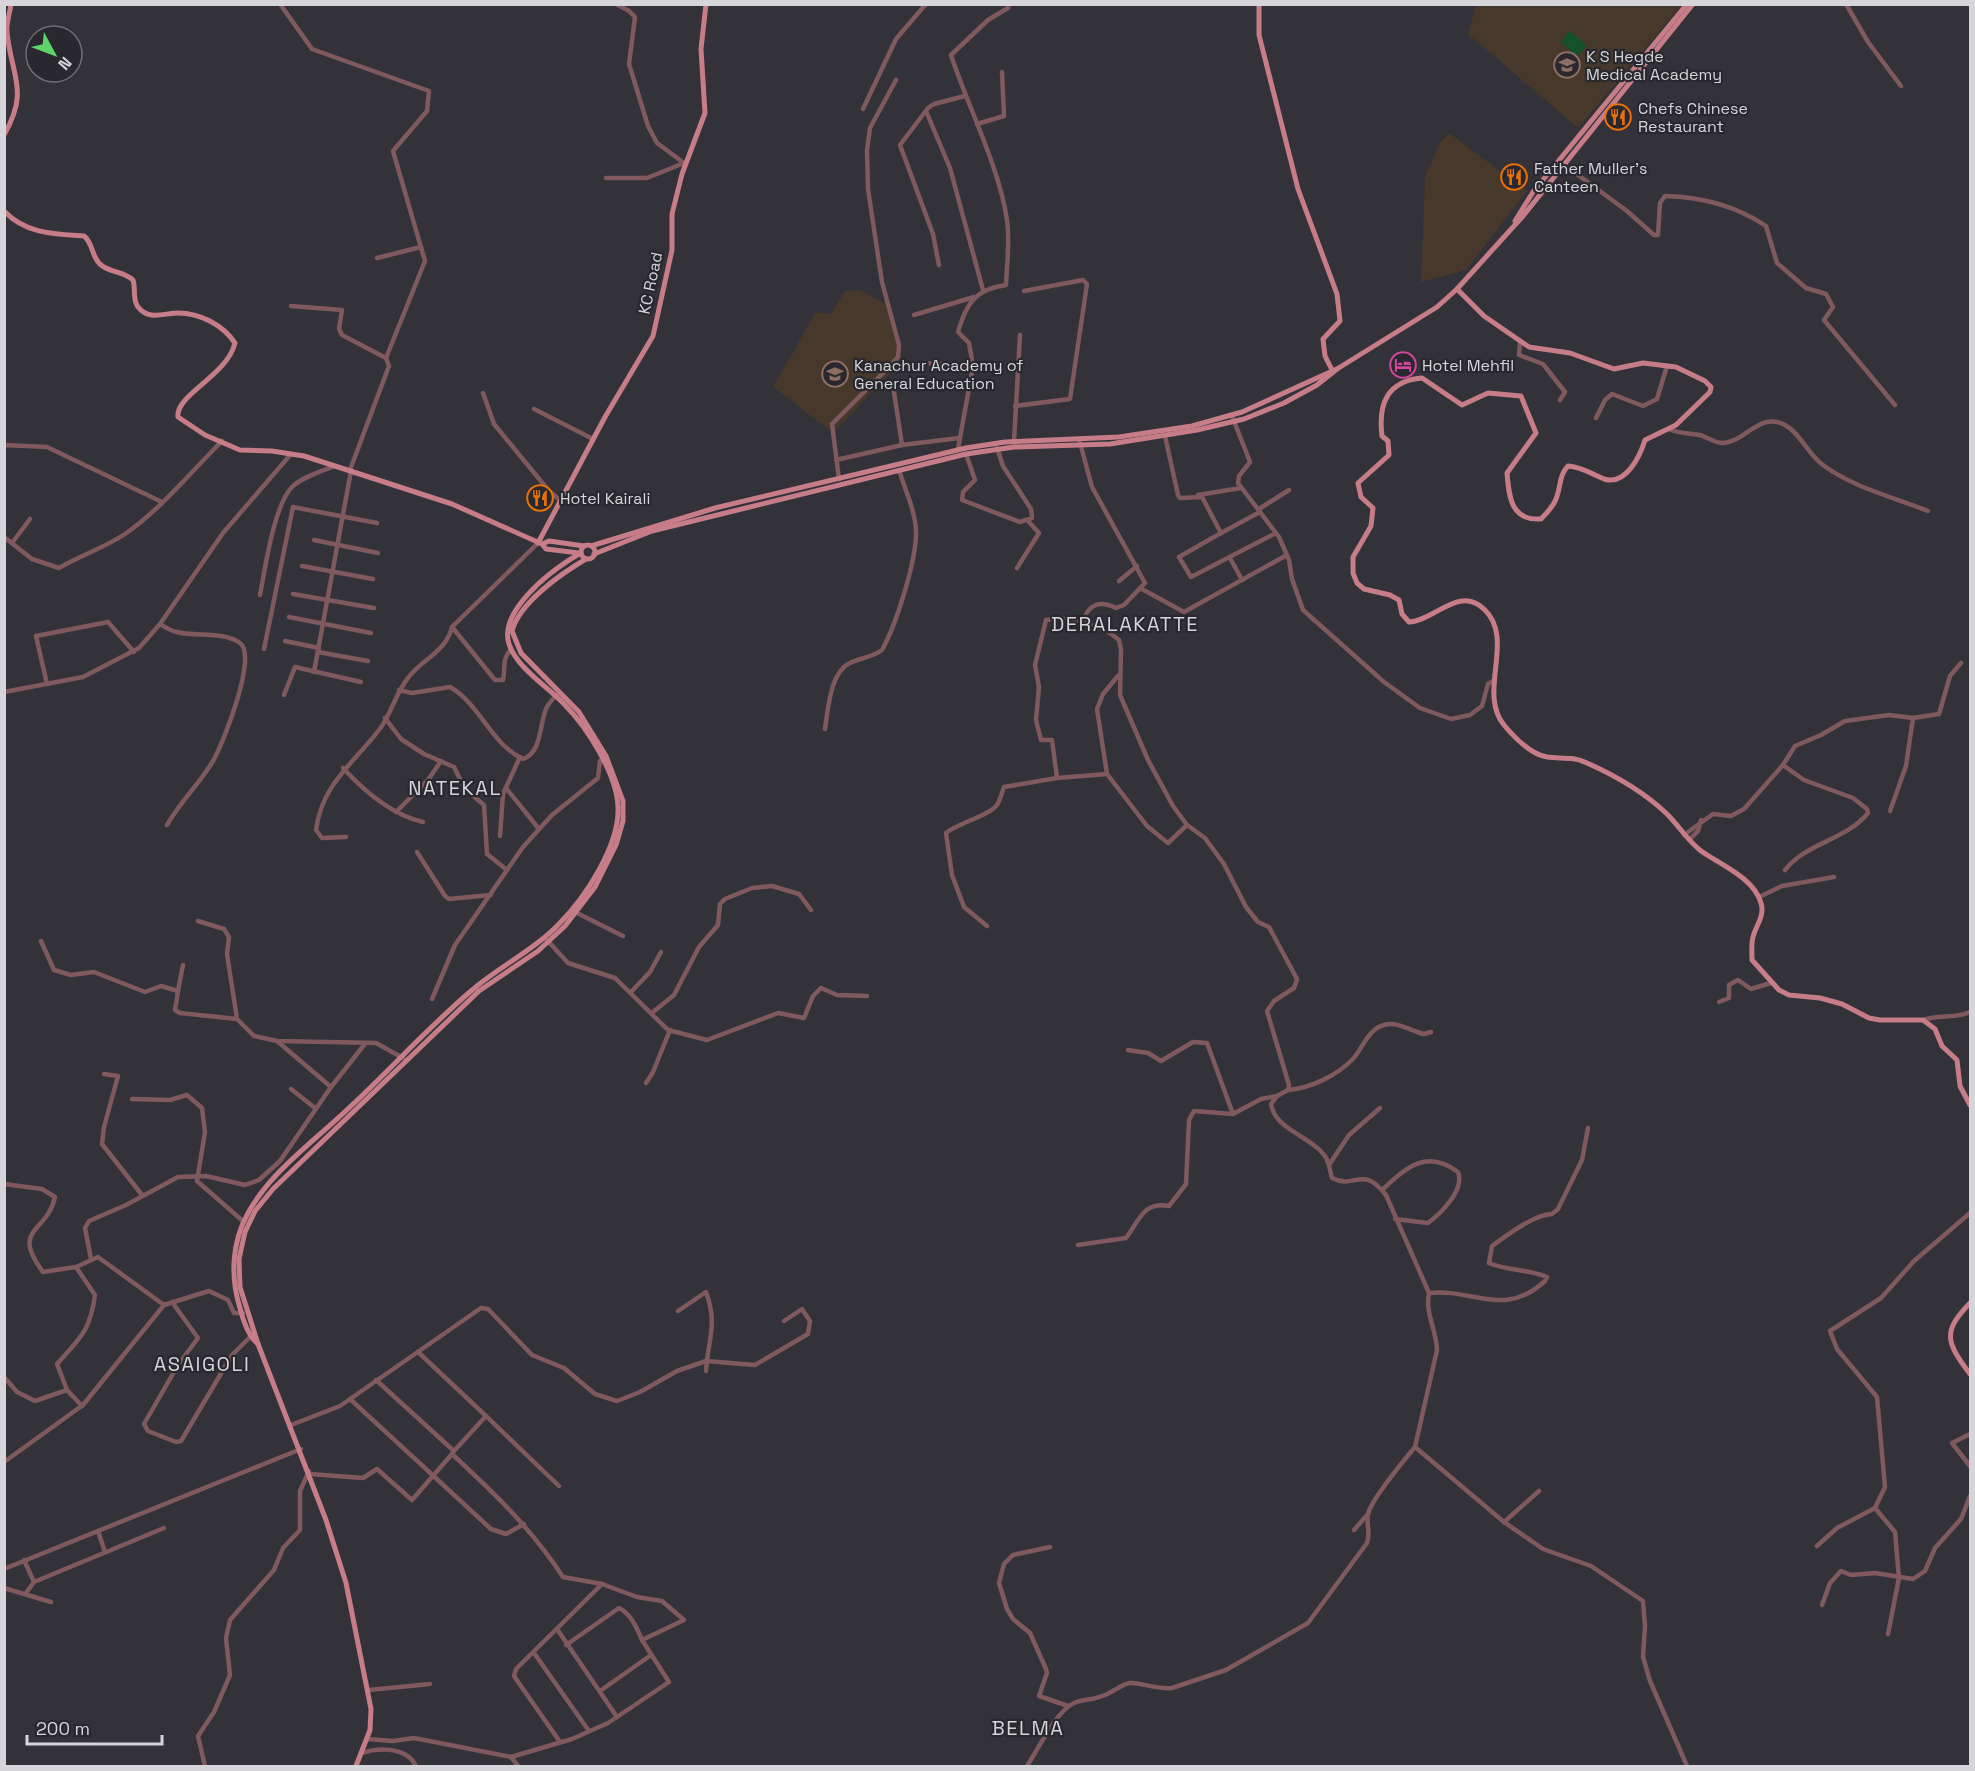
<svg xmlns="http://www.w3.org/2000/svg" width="1975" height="1771" viewBox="0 0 1975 1771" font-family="'Space Grotesk',sans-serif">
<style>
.education{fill:#46382b}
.green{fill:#14522e}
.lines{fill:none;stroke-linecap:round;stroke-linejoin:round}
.minor{stroke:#7f595e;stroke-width:4.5}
.major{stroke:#c77d88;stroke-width:5}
.labels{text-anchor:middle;stroke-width:4.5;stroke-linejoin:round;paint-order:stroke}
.poi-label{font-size:16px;fill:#d6d6da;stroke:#29282f;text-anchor:start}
.street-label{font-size:16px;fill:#d6d6da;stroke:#29282f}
.quarter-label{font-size:20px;letter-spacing:1.5px;fill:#d6d6da;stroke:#29282f}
</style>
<rect width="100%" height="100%" fill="#333239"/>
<g class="education">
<polygon points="1476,5 1682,5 1578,128 1468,34"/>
<polygon points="1449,133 1527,191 1466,270 1421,282 1425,177 1439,144"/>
<polygon points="860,290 891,307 902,361 833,433 773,387 816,312 831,314 845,291"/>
</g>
<polygon class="green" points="1570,31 1587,46 1577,56 1561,42"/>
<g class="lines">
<g class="minor">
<polyline points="280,4 312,49 429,91 427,111 393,151 425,261 386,358 389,366 350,470"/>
<polyline points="1846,4 1868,42 1901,86"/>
<polyline points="863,109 896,39 926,4"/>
<polyline points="926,111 950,168 983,290"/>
<polyline points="977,124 1004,116 1002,72"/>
<path d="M 1563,164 L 1627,211 L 1654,235 L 1658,235 L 1660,203 L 1665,196 C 1702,197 1735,205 1766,226 L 1777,263 L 1806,288 L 1826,294 L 1833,307 L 1824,320 L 1895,405"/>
<polyline points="606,178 647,178 684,163 657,143 648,126 629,64 635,17 629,11 616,4"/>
<polyline points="377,258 421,247"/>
<polyline points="939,265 933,234 900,145 928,108 934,104 965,96"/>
<polyline points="291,306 342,310 339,329 342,335 386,358"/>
<polyline points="914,315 974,297"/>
<polyline points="1520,342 1519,355 1543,364 1565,392 1560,400"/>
<polyline points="924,363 973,366"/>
<polyline points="483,393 494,424 549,491 560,500"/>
<polyline points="1015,406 1070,399 1087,284 1083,280 1024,291"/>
<polyline points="534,409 593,439"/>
<polyline points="1232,416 1250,462 1239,476 1238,483 1279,537 1289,560 1292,579 1303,610 1384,682 1420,708 1451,719 1470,715 1482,706 1488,684 1495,680"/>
<polyline points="1596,418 1605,400 1612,394 1643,406 1657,399 1667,366"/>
<path d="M 1669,429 C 1680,434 1689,433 1700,435 C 1707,437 1715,443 1722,443 C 1745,443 1759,411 1785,425 C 1800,433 1808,454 1823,465 C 1852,487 1893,497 1928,511"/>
<polyline points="1165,436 1178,495 1180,498 1202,497 1221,533 1179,557 1191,577 1276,533"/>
<path d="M 1079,439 L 1092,487 L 1145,583 L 1124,605 L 1116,608 C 1100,600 1088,604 1083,622 L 1106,630 L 1119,640 L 1121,650 L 1120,695 L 1148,760 L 1173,806 L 1187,825 L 1205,838 L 1224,864 L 1246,907 L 1258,922 L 1269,927 L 1297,979 L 1294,988 L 1274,1001 L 1267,1011 L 1289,1085 L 1288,1090 L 1277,1096 L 1271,1104 C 1275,1130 1311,1136 1325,1156 C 1329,1162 1330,1171 1332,1178 C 1356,1190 1361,1164 1386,1195 L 1429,1293 C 1425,1314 1436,1328 1437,1350 L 1415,1447 L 1504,1522 L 1543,1549 L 1591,1566 L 1643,1601 L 1645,1626 L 1643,1657 L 1650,1681 L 1687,1766"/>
<polyline points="1014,441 1020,335"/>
<polyline points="4,445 47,447 162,502"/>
<polyline points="902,445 959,438"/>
<path d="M 958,449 L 973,366 L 969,343 L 958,332 C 966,303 976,289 1006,285 C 1007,263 1010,241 1007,220 C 999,166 968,107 951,55 L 988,20 L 1008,8 L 1009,4"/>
<polyline points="966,454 975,480 963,492 962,500 1020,522 1032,518 1031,509 1003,466 997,448"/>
<polyline points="836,460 902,445 894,392"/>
<polyline points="839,479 832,424 891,365 898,357 899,345 882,282 868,189 867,150 870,128 896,80"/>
<polyline points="1198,495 1241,488"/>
<polyline points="1259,509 1289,490"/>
<polyline points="1221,533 1260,512"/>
<path d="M 4,537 L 32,559 L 59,568 C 81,555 104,548 125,534 C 161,509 191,472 222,441"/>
<polyline points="314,540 378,553"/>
<polyline points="12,543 30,519"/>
<polyline points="1230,558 1242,580"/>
<polyline points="302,566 373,579"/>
<polyline points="1017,568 1039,533 1028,521"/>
<polyline points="1119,581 1137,566"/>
<polyline points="1140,588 1184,612 1287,555"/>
<polyline points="293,594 374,608"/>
<path d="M 260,595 C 265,569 274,505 292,487 C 302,477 322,471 335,466"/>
<polyline points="289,617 371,633"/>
<path d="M 160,624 C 165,627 171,631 177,632 C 196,637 224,631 240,643 C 258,656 223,744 213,761 C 200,783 180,802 167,825"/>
<path d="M 452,627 L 495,680 L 503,680 C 506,666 501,661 511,649"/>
<polyline points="285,641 319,648"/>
<polyline points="264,649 293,507 377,523"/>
<polyline points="318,652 368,661"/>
<polyline points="314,672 351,471"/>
<polyline points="1118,676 1103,694 1097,709 1107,774 1147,826 1168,843 1187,825"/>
<polyline points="47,684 36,636 108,622 134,652"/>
<path d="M 399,690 L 412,693 L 450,687 C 480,704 491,744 523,759 C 542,752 539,726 546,709 C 548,703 554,698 558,694"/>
<polyline points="4,692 83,677 139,648 160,624 223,533 291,454"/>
<polyline points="284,695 295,667 361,682"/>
<polyline points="385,718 401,739 424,754 454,767 465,789 484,805 487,854 507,870"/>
<path d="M 825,729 C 828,710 830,672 850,663 C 860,658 873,657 882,650 C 896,625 916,562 916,533 C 916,512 905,490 899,470"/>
<path d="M 1783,765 L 1804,780 L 1853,798 L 1867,809 L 1868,813 C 1845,841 1807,842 1785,870"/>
<path d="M 343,768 C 365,792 392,815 423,822"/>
<polyline points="1057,778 1052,740 1041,740 1036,720 1039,687 1035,665 1046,620 1058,618 1083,622"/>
<polyline points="506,788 539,829"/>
<polyline points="1890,811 1906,766 1913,718"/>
<polyline points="396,812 428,780 441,761"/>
<polyline points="1684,835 1713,814 1731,816 1744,809 1783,765 1795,746 1821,735 1845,721 1889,715 1913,718 1939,714 1950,676 1961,663"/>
<polyline points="500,836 503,794 520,757"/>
<path d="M 346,837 L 322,838 L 316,830 C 322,784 353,764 379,730 C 391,715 395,694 408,678 C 422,659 446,652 452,627 L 538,543"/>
<polyline points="1689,840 1698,831 1701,820"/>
<polyline points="417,852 445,896 449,899 491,895"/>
<polyline points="1759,897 1782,886 1834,877"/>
<polyline points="577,913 623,936"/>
<polyline points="198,921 224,929 229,937 227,954 237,1019 254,1036 277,1041 376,1043 403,1058"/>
<path d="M 987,926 L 964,907 L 952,875 L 946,833 C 958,823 989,816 997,805 C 1000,800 1002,793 1004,787 L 1057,778 L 1107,774"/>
<polyline points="547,940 568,963 615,978 668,1030 707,1040 778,1013 804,1018 813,996 821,988 837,995 867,996"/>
<polyline points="41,941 54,970 71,975 94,972 145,992 161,986 178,991 175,1010 180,1013 237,1019"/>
<polyline points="178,991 183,965"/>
<polyline points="631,992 650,972 661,952"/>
<polyline points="432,999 455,945 523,847 552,815 598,778 600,761 604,757"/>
<polyline points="1719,1002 1729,998 1729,985 1738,980 1751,989 1771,983"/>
<polyline points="653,1012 674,995 699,947 718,925 720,904 725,899 752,888 772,886 799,894 811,910"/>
<path d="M 1923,1020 C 1939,1014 1955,1019 1970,1012"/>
<polyline points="277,1041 331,1087"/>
<polyline points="1128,1050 1148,1053 1161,1061 1193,1042 1207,1043 1233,1114"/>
<polyline points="104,1074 118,1076 104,1127 102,1144 142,1195"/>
<polyline points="646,1083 653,1072 670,1030"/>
<polyline points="291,1089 315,1108"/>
<path d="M 1288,1090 C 1311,1088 1336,1076 1353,1059 C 1362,1049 1369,1028 1384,1025 C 1397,1021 1411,1031 1424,1034 L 1431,1032"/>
<polyline points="132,1099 170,1100 187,1095 202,1108 205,1132 197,1181 244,1222"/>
<polyline points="1329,1165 1349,1135 1380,1108"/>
<path d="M 4,1184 L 42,1189 L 55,1197 C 47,1234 10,1227 43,1272 L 76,1267 L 98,1257 L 164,1305"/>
<path d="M 1382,1190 C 1406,1168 1426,1148 1458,1172 C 1465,1190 1441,1213 1428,1223 L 1395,1219"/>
<path d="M 1078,1245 L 1126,1238 C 1140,1219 1144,1201 1169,1206 L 1186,1184 L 1189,1120 L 1194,1111 L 1233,1114 L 1261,1099 L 1277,1096"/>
<polyline points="91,1259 85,1228 89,1221 126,1205 178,1177 206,1176 245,1185 259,1180 280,1161 331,1087 364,1045"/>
<path d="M 1429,1293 C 1473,1288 1504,1319 1545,1281 L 1547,1277 C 1528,1269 1508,1271 1489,1263 L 1492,1246 C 1507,1235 1535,1214 1552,1214 L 1558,1209 L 1582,1160 L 1588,1128"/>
<polyline points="172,1302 198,1338 178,1365 144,1424 148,1431 176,1442 181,1441 232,1355 251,1336"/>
<path d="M 678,1311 L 706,1292 C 718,1324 708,1339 706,1371"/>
<polyline points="418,1352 486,1416 454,1451"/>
<polyline points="4,1377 17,1392 35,1401 67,1390 82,1406"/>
<path d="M 67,1390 L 57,1364 C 81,1337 90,1331 95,1295 L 76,1267"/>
<polyline points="350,1399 491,1529 506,1534 524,1524"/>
<polyline points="486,1416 559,1486"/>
<polyline points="291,1425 340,1406 481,1308 488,1309 532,1355 564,1368 595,1394 617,1401 640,1392 677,1371 706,1361 755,1365 808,1334 810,1321 802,1309 784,1321"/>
<polyline points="1970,1434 1952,1443 1970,1466"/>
<polyline points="4,1462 83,1405 164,1305 209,1291 228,1300 234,1313 243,1313"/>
<polyline points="310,1474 363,1478 377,1469 412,1500 452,1454"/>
<polyline points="1875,1508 1895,1532 1899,1578 1888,1634"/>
<polyline points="1504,1522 1539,1491"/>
<polyline points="1354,1530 1368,1514"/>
<polyline points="98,1531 105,1552"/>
<polyline points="1817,1546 1837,1528 1875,1508 1885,1487 1877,1397 1837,1349 1830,1331 1881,1298 1914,1261 1970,1213"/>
<polyline points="1050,1547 1013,1555 1004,1564 999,1583 1007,1609 1013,1619 1030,1633 1046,1669 1047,1673 1039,1696 1068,1706"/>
<polyline points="24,1560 34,1582"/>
<polyline points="4,1569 301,1449"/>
<polyline points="4,1588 51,1602"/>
<polyline points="26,1593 34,1582 164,1528"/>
<polyline points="1822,1605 1830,1583 1841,1571 1851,1575 1875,1573 1913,1579 1925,1571 1935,1548 1961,1519 1970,1496"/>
<polyline points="557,1629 617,1717"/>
<path d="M 566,1645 L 619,1608 C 631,1614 637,1628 642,1640"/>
<polyline points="534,1653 589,1731"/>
<polyline points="369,1690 430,1684"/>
<polyline points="600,1691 651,1655"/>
<path d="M 367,1739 L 393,1741 L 414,1738 L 511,1757 L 572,1739 L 608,1723 L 669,1682 L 642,1640 L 684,1620 L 662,1601 L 637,1597 L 602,1584 L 563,1577 C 531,1528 494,1493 452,1454 L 454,1451 L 376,1380"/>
<polyline points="560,1742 514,1676 516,1669 602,1584"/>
<path d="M 362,1753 C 379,1747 407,1747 416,1766"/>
<polyline points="511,1757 518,1766"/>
<polyline points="205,1766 198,1736 214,1712 230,1675 226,1638 230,1620 274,1570 283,1548 300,1530 300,1491 309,1471"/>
<path d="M 1027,1766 C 1037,1751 1057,1710 1074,1703 C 1083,1699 1095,1700 1105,1695 C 1113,1692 1122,1684 1130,1683 C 1139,1682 1157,1690 1172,1688 L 1226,1670 L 1308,1623 L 1367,1543 C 1371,1533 1366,1524 1368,1514 C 1371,1500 1405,1459 1415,1447"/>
</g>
<g class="major">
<polyline points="1259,4 1259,35 1298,189 1337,294 1340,321 1323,339 1325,356 1333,372"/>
<path d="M 4,135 C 30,90 11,76 7,32 C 6,23 10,13 11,4"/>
<path d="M 4,211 C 26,234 54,234 84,236 C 94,244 91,257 101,265 C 111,273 123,271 133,280 C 136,289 132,299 138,307 C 149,321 164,313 178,313 C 200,313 223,325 235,343 C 227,376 175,395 178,417 L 205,435 L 240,450 L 272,451 L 304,456 L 335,466 L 452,504 L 542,544"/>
<polyline points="1515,221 1533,192 1687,4"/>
<path d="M 1457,289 L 1484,316 L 1529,347 L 1570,353 L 1614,369 L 1643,363 L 1676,367 L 1705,381 L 1711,387 L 1710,392 L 1676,425 L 1645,440 C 1640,456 1626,486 1604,479 C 1591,474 1583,467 1568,466 C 1559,475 1561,487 1556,499 C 1553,507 1547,513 1541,519 C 1511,521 1509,497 1507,473 L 1536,433 L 1521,396 L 1488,393 L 1462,405 L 1422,378 C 1387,381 1378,404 1382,436 L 1388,441 L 1389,455 L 1358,483 L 1361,497 L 1373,508 L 1371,526 L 1353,557 L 1353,573 L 1357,583 L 1364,589 L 1390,595 L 1399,600 L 1402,614 L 1409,622 C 1434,621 1459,585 1484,609 C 1516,639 1477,692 1504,725 C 1514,737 1530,754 1547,757 C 1561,759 1573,756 1587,763 C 1614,775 1645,793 1667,814 C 1679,826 1687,840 1701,851 C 1721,865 1754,878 1761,903 C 1765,916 1756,925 1753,937 C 1751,945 1752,952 1752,960 L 1779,990 L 1789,995 L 1820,998 L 1842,1004 L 1869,1018 L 1880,1020 L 1923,1020 L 1935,1029 L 1942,1046 L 1957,1060 L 1960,1086 L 1970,1105"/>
<polyline points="538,543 605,417 653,336 672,250 672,214 682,174 705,113 701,49 706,4"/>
<circle cx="588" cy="552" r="7"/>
<polyline points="591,546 715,508 966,448 1005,442 1119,437 1192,426 1242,412 1337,369"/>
<polyline points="579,553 546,549 542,544 549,541 584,546"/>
<polyline points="594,554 652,531 966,454 1014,447 1110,444 1197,430 1244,419 1284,403 1317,385 1337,369 1437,307 1457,289 1523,216 1693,4"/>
<path d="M 1970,1303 C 1942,1332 1946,1342 1970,1374"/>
<path d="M 258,1344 C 248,1336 243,1320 240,1308 C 230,1276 232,1242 248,1213 C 271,1171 317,1139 351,1106 C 393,1067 433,1022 477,986 C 504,964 535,949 559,924 C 585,898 620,845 618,807 C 617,774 587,727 564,704 C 547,686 517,668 509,644 C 498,610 555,567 581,553"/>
<path d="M 356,1766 L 370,1730 L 371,1709 L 346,1583 L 326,1520 L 258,1344 L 240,1287 L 239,1259 L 245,1232 L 255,1211 L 273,1189 L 479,991 L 538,951 L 565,926 L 595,887 L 616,845 L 623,821 L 623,801 L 606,756 L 579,712 L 521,653 L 512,631 C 519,603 562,573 586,559"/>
</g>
</g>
<defs>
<g id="university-ring" transform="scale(1.35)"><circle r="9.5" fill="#29282f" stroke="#8d6e63" stroke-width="1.5"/><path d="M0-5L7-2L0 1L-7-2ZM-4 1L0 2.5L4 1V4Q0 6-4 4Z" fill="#8d6e63"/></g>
<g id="restaurant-ring" transform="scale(1.35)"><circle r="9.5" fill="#29282f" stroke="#e8710a" stroke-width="1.5"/><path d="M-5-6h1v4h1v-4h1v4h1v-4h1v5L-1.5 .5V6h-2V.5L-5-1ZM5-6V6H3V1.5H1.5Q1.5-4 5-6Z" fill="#e8710a"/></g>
<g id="hotel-ring" transform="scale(1.35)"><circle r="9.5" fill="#29282f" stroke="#d1479c" stroke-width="1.5"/><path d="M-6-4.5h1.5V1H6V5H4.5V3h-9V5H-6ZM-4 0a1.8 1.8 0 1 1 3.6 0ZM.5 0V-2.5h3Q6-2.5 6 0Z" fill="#d1479c"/></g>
</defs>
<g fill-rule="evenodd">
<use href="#university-ring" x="1567" y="65"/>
<use href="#restaurant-ring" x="1618" y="117"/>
<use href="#restaurant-ring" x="1514" y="177"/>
<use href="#hotel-ring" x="1403" y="365"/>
<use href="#university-ring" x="835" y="374"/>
<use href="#restaurant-ring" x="540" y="498"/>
</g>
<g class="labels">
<g class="poi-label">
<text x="1586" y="62">K S Hegde<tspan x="1586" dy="18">Medical Academy</tspan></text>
<text x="1638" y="114">Chefs Chinese<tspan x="1638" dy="18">Restaurant</tspan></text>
<text x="1534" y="174">Father Muller's<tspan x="1534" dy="18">Canteen</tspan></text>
<text x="854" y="371">Kanachur Academy of<tspan x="854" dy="18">General Education</tspan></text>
<text x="1422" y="371">Hotel Mehfil</text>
<text x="560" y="504">Hotel Kairali</text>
</g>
<g class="street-label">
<text transform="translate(650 283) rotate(-78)" y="6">KC Road</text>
</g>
<g class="quarter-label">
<text x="1125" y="631">DERALAKATTE</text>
<text x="455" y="795">NATEKAL</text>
<text x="202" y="1371">ASAIGOLI</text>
<text x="1028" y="1735">BELMA</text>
</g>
</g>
<rect width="1975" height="1771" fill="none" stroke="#d6d6da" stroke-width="12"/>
<g transform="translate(54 54) rotate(131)"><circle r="28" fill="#29282f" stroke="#6e6e73" stroke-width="1.5"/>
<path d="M0-4.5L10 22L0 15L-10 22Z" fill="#5dd56c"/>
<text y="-9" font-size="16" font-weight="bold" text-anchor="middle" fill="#d6d6da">N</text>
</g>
<path d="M27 1735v9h135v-9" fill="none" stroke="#d6d6da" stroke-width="3"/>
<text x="36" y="1735" font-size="18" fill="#d6d6da" stroke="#29282f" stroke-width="4.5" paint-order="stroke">200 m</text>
</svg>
